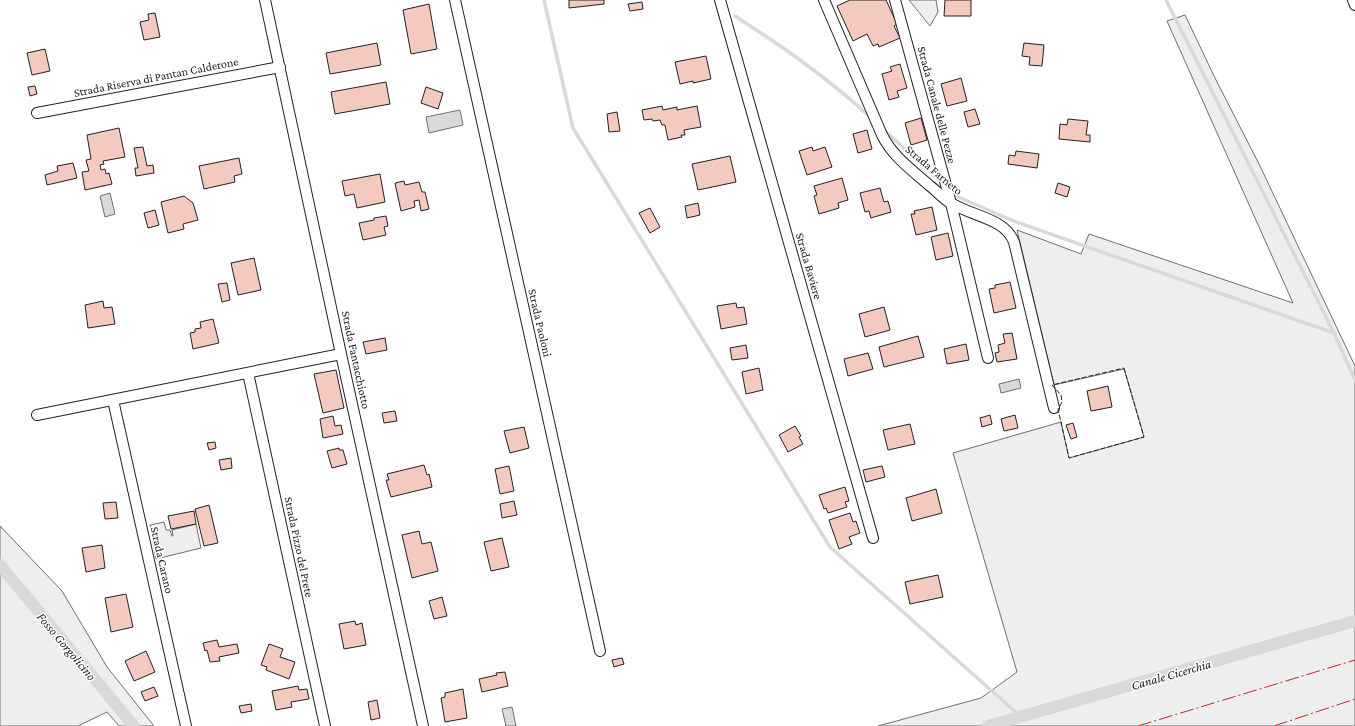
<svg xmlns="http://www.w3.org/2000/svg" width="1355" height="726" viewBox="0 0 1355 726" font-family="'Crimson Pro',serif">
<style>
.green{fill:#eee;stroke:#6f6f6f}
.water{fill:#d9d9d9;stroke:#6f6f6f}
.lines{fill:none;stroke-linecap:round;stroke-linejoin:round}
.stream{stroke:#d9d9d9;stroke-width:3.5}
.canal{stroke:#d9d9d9;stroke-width:12}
.building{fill:#f3c9c0;stroke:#222}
.street-casing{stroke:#222;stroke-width:12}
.street{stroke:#fff;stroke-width:10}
.fence{stroke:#222;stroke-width:1;stroke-dasharray:5 2;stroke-linecap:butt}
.power{stroke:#c62828;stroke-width:1;stroke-dasharray:14 3 2 3;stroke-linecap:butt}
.labels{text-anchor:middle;stroke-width:3;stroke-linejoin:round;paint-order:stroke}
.street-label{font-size:12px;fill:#222;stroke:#fff}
.water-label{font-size:13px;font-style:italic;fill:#222;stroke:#fff}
</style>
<rect width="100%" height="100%" fill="#fff"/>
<g class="green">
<polygon points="909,0 936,0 938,12 930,26"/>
<polygon points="1185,15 1215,78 1259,164 1355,366 1355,726 878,726 981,698 1017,672 953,453 1061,422 1069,458 1144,437 1124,369 1054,385 1017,230 1081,254 1089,234 1293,303 1167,21"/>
<polygon points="164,522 166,530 170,530 172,536 173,536 172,530 196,524 201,548 156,559 150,525"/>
<polygon points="0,526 62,591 107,667 154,726 119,726 107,712 78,726 0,726"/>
</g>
<g class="water">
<polygon points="460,110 463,125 429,133 426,117"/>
<polygon points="110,193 115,214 105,217 100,196"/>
<polygon points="1019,379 1021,388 1001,393 999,384"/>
<polygon points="512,707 516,726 506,726 502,709"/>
</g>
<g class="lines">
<g class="stream">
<polyline points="544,0 573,128 830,547 1020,716"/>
<polyline points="1166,0 1334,333 1355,380"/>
<path d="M 735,16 C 783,47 828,78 870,117"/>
<polyline points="882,128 942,183"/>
<polyline points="951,192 956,196 1016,222 1334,333"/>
</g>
<g class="canal">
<polyline points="0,565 134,726"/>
<polyline points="988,726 1355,621"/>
</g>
</g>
<g class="building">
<polygon points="569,0 604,0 604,4 569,8"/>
<polygon points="850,0 886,0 897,24 894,26 900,38 879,47 878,44 873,46 867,34 853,41 837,6"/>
<polygon points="945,0 971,0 971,16 944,16"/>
<polygon points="642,2 643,9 630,11 628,4"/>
<polygon points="429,4 437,49 411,54 403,10"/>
<polygon points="155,13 160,37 144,40 140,22 149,20 148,14"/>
<polygon points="377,43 381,65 330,74 326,53"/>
<polygon points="1024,43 1044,45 1042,66 1029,65 1030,57 1022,56"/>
<polygon points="45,49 50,71 32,75 27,53"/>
<polygon points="706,56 711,79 693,83 693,81 680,84 675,62"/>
<polygon points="900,64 907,88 897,91 899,97 889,100 882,74 892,71 890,67"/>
<polygon points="961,78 967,101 947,106 941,84"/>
<polygon points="386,82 390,104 335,114 331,92"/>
<polygon points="35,86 37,94 30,96 28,87"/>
<polygon points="426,87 443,93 438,109 421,103"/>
<polygon points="662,106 663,110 677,107 677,110 697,106 701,127 684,130 685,135 681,135 682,137 668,140 665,125 662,125 660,120 653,121 652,119 644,120 642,110"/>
<polygon points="975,109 980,124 968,127 964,112"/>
<polygon points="617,112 620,131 609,132 607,114"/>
<polygon points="921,118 927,140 911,145 905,123"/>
<polygon points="1068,119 1088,121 1086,135 1090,135 1090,142 1059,139 1060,124 1067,125"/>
<polygon points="119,128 125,157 103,161 104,164 100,165 101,170 105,169 106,174 109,173 112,184 85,190 82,172 89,171 86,160 91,159 87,135"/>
<polygon points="867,130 872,149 858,153 853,134"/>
<polygon points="143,147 147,166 153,165 154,173 136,176 135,168 138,168 134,148"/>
<polygon points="812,147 813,151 825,147 832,167 807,175 799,151"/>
<polygon points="1016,151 1039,154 1037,168 1008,164 1009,155 1015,156"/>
<polygon points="730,156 736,182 698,190 692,164"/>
<polygon points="239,158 242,174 234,176 235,182 204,189 199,166"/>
<polygon points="73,163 77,178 47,185 45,175 58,171 57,166"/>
<polygon points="380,174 385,202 357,208 354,194 345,196 342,181"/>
<polygon points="842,178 848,200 838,203 839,208 819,214 814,196 817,195 814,186"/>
<polygon points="404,181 405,185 419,182 422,192 425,192 429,209 421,211 419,200 414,201 415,207 401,211 395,183"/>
<polygon points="1058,183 1070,187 1067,197 1055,193"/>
<polygon points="880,188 884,202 888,201 891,212 871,218 869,211 865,212 860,193"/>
<polygon points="184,196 193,203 198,220 183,224 184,229 168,233 161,202"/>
<polygon points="698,203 700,215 687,218 685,206"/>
<polygon points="932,207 937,230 916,235 911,214 915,214 914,211"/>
<polygon points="650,208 660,227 650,233 639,213"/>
<polygon points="155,210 159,225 148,228 144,213"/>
<polygon points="386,216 388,226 384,227 386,235 363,240 359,223 374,220 374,218"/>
<polygon points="948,233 953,256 936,260 931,237"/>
<polygon points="254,258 261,290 238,295 231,263"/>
<polygon points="1010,282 1016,308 994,313 989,289 995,288 995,285"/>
<polygon points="227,283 230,300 222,302 218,284"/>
<polygon points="103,301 104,308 112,307 115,324 88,328 85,305"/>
<polygon points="736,303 737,308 744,307 747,324 721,329 717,306"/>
<polygon points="884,307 890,330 865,337 859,314"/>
<polygon points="213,319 219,343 193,349 190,333 195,332 195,329 201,328 200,322"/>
<polygon points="1012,333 1017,359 997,362 995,353 999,352 998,345 1005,343 1003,334"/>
<polygon points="918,336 924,357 884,367 879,347"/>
<polygon points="385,338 387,350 366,354 363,342"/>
<polygon points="966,344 969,360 947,364 944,349"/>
<polygon points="746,345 748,358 732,360 730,348"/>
<polygon points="868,353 873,369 848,376 844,359"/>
<polygon points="759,368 763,390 746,394 742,372"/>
<polygon points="336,370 344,408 323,413 314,374"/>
<polygon points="1108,386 1112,407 1091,411 1087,391"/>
<polygon points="395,411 397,421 384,423 382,413"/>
<polygon points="990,415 992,424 982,427 980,418"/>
<polygon points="1015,415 1018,428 1004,431 1001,419"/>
<polygon points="333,416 335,426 341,425 343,434 323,438 320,419"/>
<polygon points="1073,423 1077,437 1071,439 1066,425"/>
<polygon points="910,424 915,444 888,450 883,430"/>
<polygon points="795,426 801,436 799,437 803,444 788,452 779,435"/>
<polygon points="524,427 529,448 510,453 504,431"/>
<polygon points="215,442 216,448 209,450 207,443"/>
<polygon points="339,448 339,450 343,450 347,464 332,468 327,451"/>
<polygon points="231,458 232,468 221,470 219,460"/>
<polygon points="424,465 427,475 429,474 432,487 391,497 386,480 389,480 387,474"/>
<polygon points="509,466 514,491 500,494 495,469"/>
<polygon points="882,466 885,477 866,482 863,470"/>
<polygon points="845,487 849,501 845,502 847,507 828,513 826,508 824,509 819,495"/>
<polygon points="936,489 942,513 912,521 906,498"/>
<polygon points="514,501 517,515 502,518 500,504"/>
<polygon points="116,502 118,518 105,519 103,503"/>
<polygon points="209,505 218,543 204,546 195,509"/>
<polygon points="194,511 196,524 171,529 168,516"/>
<polygon points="850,513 853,522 856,521 860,533 849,537 852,544 839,549 829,520"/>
<polygon points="419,531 422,544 431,542 438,571 412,578 402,535"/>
<polygon points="502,538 509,567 491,571 484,542"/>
<polygon points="102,545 105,568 86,572 82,548"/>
<polygon points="938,575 943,597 910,604 905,582"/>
<polygon points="126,594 133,627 111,632 105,598"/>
<polygon points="442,597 447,616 434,619 429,601"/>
<polygon points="355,621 356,625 362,623 366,645 344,649 339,624"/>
<polygon points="217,640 219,647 237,644 239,653 219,657 220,661 210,662 207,650 205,651 203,643"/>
<polygon points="269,644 283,649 280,657 295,662 289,679 266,670 267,667 261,665"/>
<polygon points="146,651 155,672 134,681 125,661"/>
<polygon points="622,658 624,664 614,667 612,660"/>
<polygon points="505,672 508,686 482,692 479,679 497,675 496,673"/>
<polygon points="298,686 299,690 307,689 309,699 291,702 292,707 276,710 272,691"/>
<polygon points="154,687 158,696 145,701 141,692"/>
<polygon points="463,689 467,718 445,722 441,698 445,697 445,693"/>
<polygon points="377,700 380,718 371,720 368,702"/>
<polygon points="251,704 252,711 241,713 239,706"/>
</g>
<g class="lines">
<g class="street-casing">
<g id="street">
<polyline points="265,0 341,354 423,726"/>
<polyline points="455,0 600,651"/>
<polyline points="720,0 873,538"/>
<path d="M 824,0 L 882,135 C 893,157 912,170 930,186 C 937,191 943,199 951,203 C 971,216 1005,218 1014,242 L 1054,408"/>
<polyline points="895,0 951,203 988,358"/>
<polyline points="1353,0 1355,5"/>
<polyline points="37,113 280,67"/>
<polyline points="248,373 325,726"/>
<polyline points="113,400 186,726"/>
<polyline points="37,415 341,354"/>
</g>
</g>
<use href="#street" class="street"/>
<polygon class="fence" points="1124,368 1144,437 1069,458 1058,409 1062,402 1061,395 1052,385"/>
<g class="power">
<polyline points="1138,726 1355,660"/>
<polyline points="1274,726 1355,699"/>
</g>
</g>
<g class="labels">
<g class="street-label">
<text transform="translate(156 77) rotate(-11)" y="4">Strada Riserva di Pantan Calderone</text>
<text transform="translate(937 105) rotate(75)" y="4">Strada Canale delle Pezze</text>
<text transform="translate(934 170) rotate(40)" y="4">Strada Farneto</text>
<text transform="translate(809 266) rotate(74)" y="4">Strada Baviere</text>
<text transform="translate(540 323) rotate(77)" y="4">Strada Paoloni</text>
<text transform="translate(356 360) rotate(78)" y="4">Strada Fantacchiotto</text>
<text transform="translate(299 547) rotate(78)" y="4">Strada Pizzo del Prete</text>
<text transform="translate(162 560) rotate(77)" y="4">Strada Carano</text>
</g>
<g class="water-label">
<text transform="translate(67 646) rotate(50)" y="5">Fosso Gorgolicino</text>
<text transform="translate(1171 674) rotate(-16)" y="5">Canale Cicerchia</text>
</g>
</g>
</svg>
